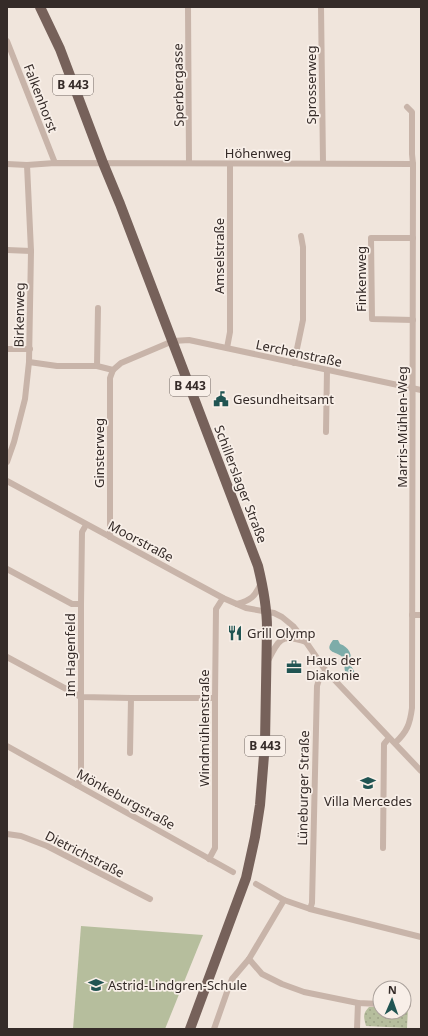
<svg xmlns="http://www.w3.org/2000/svg" width="428" height="1036" viewBox="0 0 428 1036" font-family="'Noto Sans',sans-serif">
<style>
.grass{fill:#b6be9d}
.park{fill:url(#park-dots)}
.water{fill:#7daca9}
.lines{fill:none;stroke-linecap:round;stroke-linejoin:round}
.street{stroke:#c8b4a9;stroke-width:6}
.primary{stroke:#76615a;stroke-width:10}
.labels{text-anchor:middle;stroke-width:3.5;stroke-linejoin:round;paint-order:stroke}
.shield{fill:#f8efe8;stroke:#706662;stroke-width:1}
.shield-label{font-size:12px;font-weight:bold;fill:#352b28}
.street-label{font-size:13px;fill:#352b28;stroke:#f8efe8}
.poi-label{font-size:13px;fill:#352b28;stroke:#f8efe8;text-anchor:start}
</style>
<defs>
<pattern id="park-dots" width="8" height="8" patternUnits="userSpaceOnUse"><rect width="8" height="8" fill="#b6be9d"/><path d="M2 2h.1M6 6h.1" fill="none" stroke="#9da387" stroke-width="1.8" stroke-linecap="round"/></pattern>
</defs>
<rect width="100%" height="100%" fill="#f0e5dc"/>
<polygon class="grass" points="81,926 203,935 165,1029 73,1029"/>
<path class="park" d="M 369,1007 L 380,1007 L 380,1012 L 404,1012 L 404,1008 L 408,1008 L 407,1028 L 366,1026 C 364,1018 362,1014 369,1007 Z"/>
<path class="water" d="M 333,640 L 338,640 L 340,644 C 349,647 353,655 350,664 L 354,671 L 355,673 L 349,674 L 345,671 C 344,667 345,661 343,658 C 339,651 322,654 333,640 Z"/>
<g class="lines">
<g class="street">
<polyline points="188,7 189,163"/>
<polyline points="321,7 323,163"/>
<polyline points="7,41 55,163"/>
<polyline points="7,164 27,165 55,163 413,164"/>
<polyline points="7,250 31,251"/>
<polyline points="413,320 372,319 371,238 413,238"/>
<polyline points="227,348 230,332 230,164"/>
<polyline points="7,349 30,349"/>
<polyline points="29,362 57,366 97,366 113,370 121,363 173,341 189,340 421,390"/>
<polyline points="294,363 303,320 303,247 301,236"/>
<polyline points="97,366 98,308"/>
<polyline points="326,432 327,370"/>
<polyline points="7,462 14,442 25,399 29,362 31,251 27,165"/>
<polyline points="7,481 223,598 246,608 274,613 282,617 293,626 306,642 326,671 421,771"/>
<polyline points="110,537 110,378 113,370"/>
<polyline points="7,569 72,604 81,604"/>
<path d="M 237,604 C 251,600 255,597 261,583"/>
<polyline points="412,615 421,615"/>
<polyline points="7,657 81,697 131,698 215,698"/>
<path d="M 268,661 C 278,640 281,633 306,642"/>
<path d="M 395,743 C 407,732 410,724 412,708 L 413,164 L 412,154 L 412,112 L 407,107"/>
<polyline points="7,746 233,872"/>
<polyline points="130,753 131,698"/>
<polyline points="77,785 81,778 81,604 82,532 86,525"/>
<polyline points="7,834 21,836 47,846 150,899"/>
<polyline points="383,848 384,744 389,738"/>
<polyline points="209,859 215,848 215,698 216,609 223,598"/>
<polyline points="256,884 284,900 310,909 421,937"/>
<polyline points="310,909 312,903 317,686 320,676 326,671"/>
<polyline points="249,959 262,974 282,984 304,992 358,1003 380,1004"/>
<polyline points="404,1005 408,1005"/>
<polyline points="214,1029 227,992 232,979 249,959 284,900"/>
<polyline points="357,1029 358,1003"/>
</g>
<path class="primary" d="M 40,7 L 60,49 L 103,163 L 120,204 L 258,566 C 263,587 267,606 267,628 L 265,743 L 260,805 L 255,837 L 246,878 L 190,1029"/>
</g>
<defs>
<g id="civic-bare" transform="scale(1.2)"><path d="M-.6-6.5H3V-4.5H.6V-3L4-1V1h2V6H-6V1h2V-1L-.6-3ZM-1.2 2.5V6h2.4V2.5Z" fill="#205452" stroke="#f8efe8" stroke-width="2.5" paint-order="stroke"/></g>
<g id="restaurant-bare" transform="scale(1.2)"><path d="M-5-6h1v4h1v-4h1v4h1v-4h1v5L-1.5 .5V6h-2V.5L-5-1ZM5-6V6H3V1.5H1.5Q1.5-4 5-6Z" fill="#205452" stroke="#f8efe8" stroke-width="2.5" paint-order="stroke"/></g>
<g id="office-bare" transform="scale(1.2)"><path d="M-6-3h4V-5.5h4V-3h4V5H-6ZM-1-4.5V-3h2v-1.5ZM-6 0V1H6V0Z" fill="#205452" stroke="#f8efe8" stroke-width="2.5" paint-order="stroke"/></g>
<g id="school-bare" transform="scale(1.2)"><path d="M0-5L7-2L0 1L-7-2ZM-4 1L0 2.5L4 1V4Q0 6-4 4Z" fill="#205452" stroke="#f8efe8" stroke-width="2.5" paint-order="stroke"/></g>
</defs>
<g fill-rule="evenodd">
<use href="#civic-bare" x="221" y="399"/>
<use href="#restaurant-bare" x="235" y="633"/>
<use href="#office-bare" x="294" y="667"/>
<use href="#school-bare" x="368" y="783"/>
<use href="#school-bare" x="96" y="985"/>
</g>
<g class="labels">
<g class="shield">
<rect x="53" y="75" width="40" height="20" rx="3"/>
<rect x="170" y="376" width="40" height="20" rx="3"/>
<rect x="245" y="736" width="40" height="20" rx="3"/>
</g>
<g class="shield-label">
<text x="73" y="89">B 443</text>
<text x="190" y="390">B 443</text>
<text x="265" y="750">B 443</text>
</g>
<g class="street-label">
<text transform="translate(178 85) rotate(-91)" y="5">Sperbergasse</text>
<text transform="translate(311 85) rotate(-90)" y="5">Sprosserweg</text>
<text transform="translate(41 98) rotate(69)" y="5">Falkenhorst</text>
<text x="258" y="158">Höhenweg</text>
<text transform="translate(219 256) rotate(-90)" y="5">Amselstraße</text>
<text transform="translate(361 279) rotate(-90)" y="5">Finkenweg</text>
<text transform="translate(19 315) rotate(-89)" y="5">Birkenweg</text>
<text transform="translate(299 353) rotate(12)" y="5">Lerchenstraße</text>
<text transform="translate(402 427) rotate(-90)" y="5">Marris-Mühlen-Weg</text>
<text transform="translate(99 453) rotate(-90)" y="5">Ginsterweg</text>
<text transform="translate(241 484) rotate(69)" y="5">Schillerslager Straße</text>
<text transform="translate(141 541) rotate(28)" y="5">Moorstraße</text>
<text transform="translate(70 655) rotate(-90)" y="5">Im Hagenfeld</text>
<text transform="translate(204 728) rotate(-90)" y="5">Windmühlenstraße</text>
<text transform="translate(303 788) rotate(-89)" y="5">Lüneburger Straße</text>
<text transform="translate(126 799) rotate(29)" y="5">Mönkeburgstraße</text>
<text transform="translate(85 854) rotate(27)" y="5">Dietrichstraße</text>
</g>
<g class="poi-label">
<text x="233" y="404">Gesundheitsamt</text>
<text x="247" y="638">Grill Olymp</text>
<text x="306" y="665">Haus der<tspan x="306" dy="15">Diakonie</tspan></text>
<text x="368" y="806" text-anchor="middle">Villa Mercedes</text>
<text x="108" y="990">Astrid-Lindgren-Schule</text>
</g>
</g>
<rect width="428" height="1036" fill="none" stroke="#352b28" stroke-width="16"/>
<g transform="translate(392 1000) rotate(2)"><circle r="19" fill="#f8efe8" stroke="#aaa19b"/>
<path d="M0-3L7 15L0 10L-7 15Z" fill="#205452"/>
<text y="-6" font-size="11" font-weight="bold" text-anchor="middle" fill="#352b28">N</text>
</g>
</svg>
